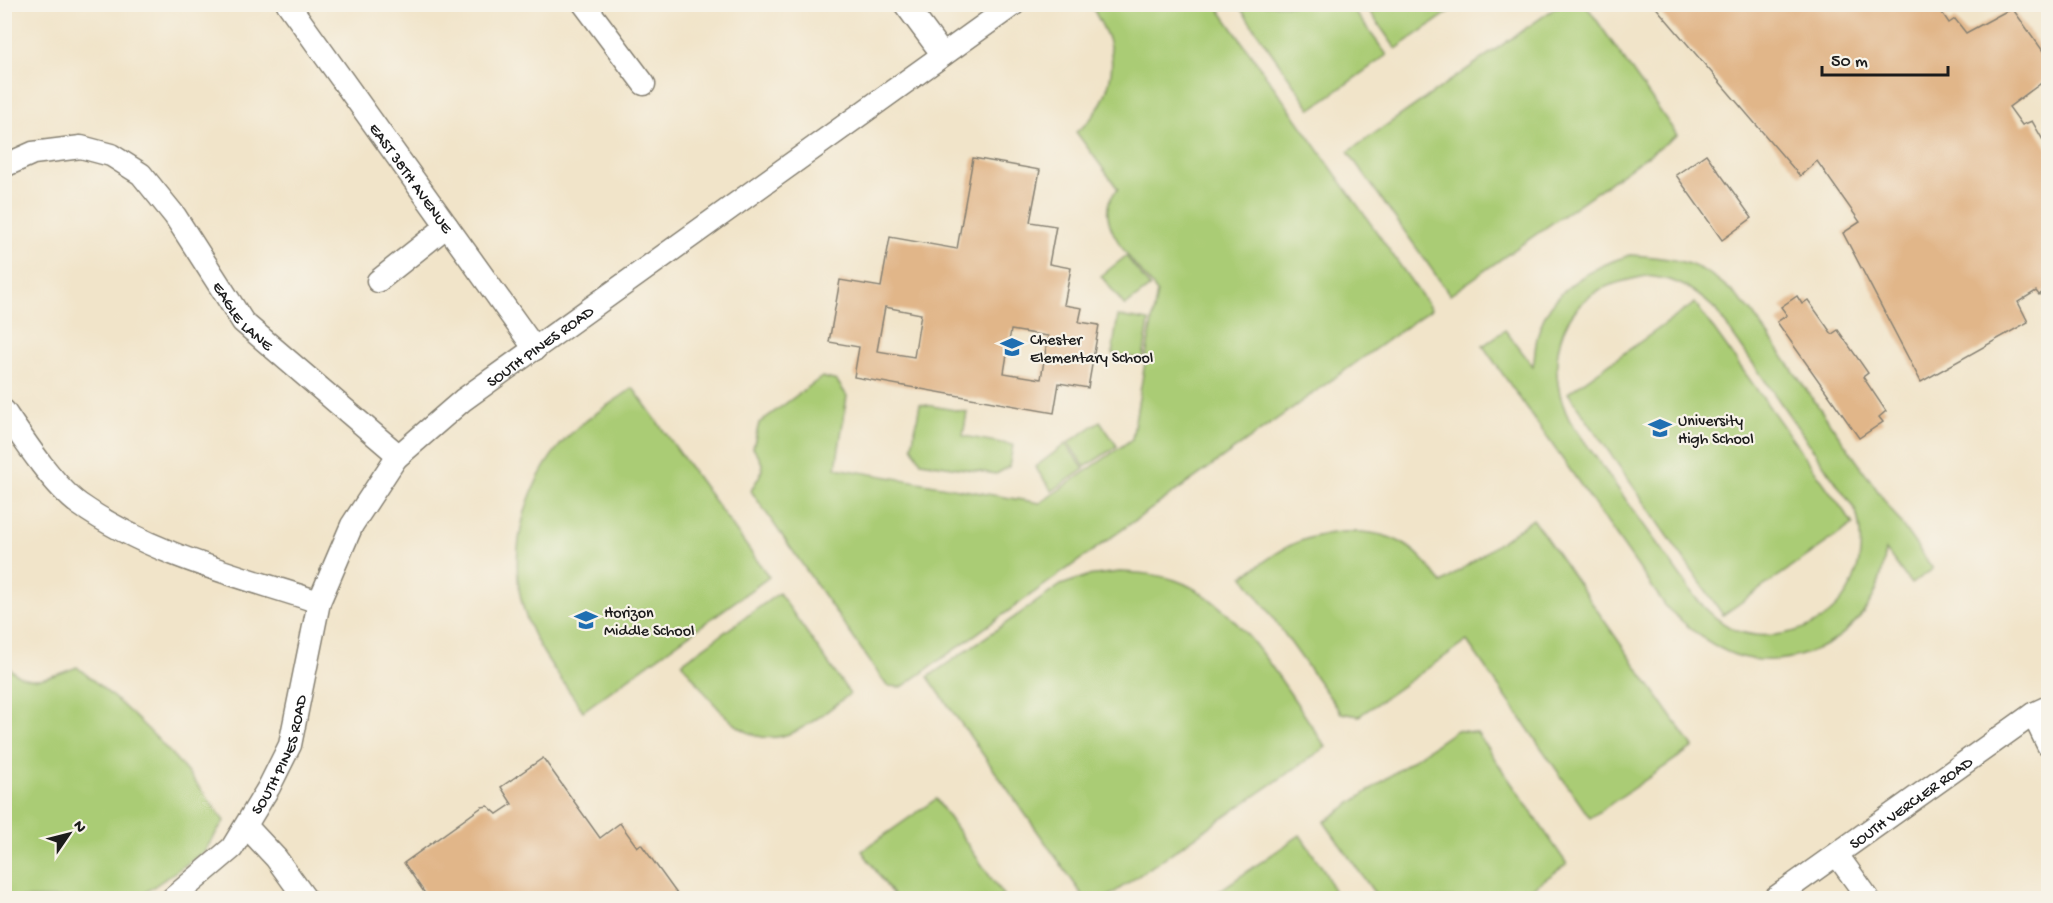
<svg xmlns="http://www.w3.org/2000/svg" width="2053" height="903" viewBox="0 0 2053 903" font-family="'Gochi Hand',sans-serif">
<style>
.green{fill:#aacc75;stroke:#637448;stroke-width:1.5;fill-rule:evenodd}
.building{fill:#e1b689;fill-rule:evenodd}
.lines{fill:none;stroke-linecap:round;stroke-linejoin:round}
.minor-casing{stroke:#868072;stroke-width:25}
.minor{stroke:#fff;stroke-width:22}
.labels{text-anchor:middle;stroke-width:4.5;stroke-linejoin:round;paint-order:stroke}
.street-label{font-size:16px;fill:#1c1c1c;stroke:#f7f3e8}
.poi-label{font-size:16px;fill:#1c1c1c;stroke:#f7f3e8;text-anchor:start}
</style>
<rect width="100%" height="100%" fill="#f7f3e8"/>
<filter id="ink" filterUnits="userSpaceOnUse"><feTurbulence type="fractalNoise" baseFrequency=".0167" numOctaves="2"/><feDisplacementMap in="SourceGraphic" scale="12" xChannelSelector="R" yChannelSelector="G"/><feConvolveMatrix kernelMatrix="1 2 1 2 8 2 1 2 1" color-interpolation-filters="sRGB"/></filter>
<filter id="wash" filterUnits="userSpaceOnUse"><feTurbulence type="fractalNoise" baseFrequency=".008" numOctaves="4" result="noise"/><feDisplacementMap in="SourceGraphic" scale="24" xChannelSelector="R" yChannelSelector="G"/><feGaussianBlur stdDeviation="1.35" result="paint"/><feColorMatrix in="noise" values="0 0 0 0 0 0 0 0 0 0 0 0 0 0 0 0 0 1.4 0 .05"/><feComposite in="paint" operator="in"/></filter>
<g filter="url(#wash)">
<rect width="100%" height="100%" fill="#f1e4c9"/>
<g class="green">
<polygon points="1561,4 1586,5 1677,135 1450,295 1348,152"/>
<path d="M 1092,5 L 1216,5 L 1431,309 L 902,687 L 887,686 L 751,491 C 762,469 769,470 753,448 L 759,423 L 822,377 L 837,381 L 847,396 L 836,468 L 1040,503 L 1132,439 L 1157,292 C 1139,267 1085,218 1118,189 L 1076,132 C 1103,113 1118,75 1109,42 C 1105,28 1096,17 1092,5 Z"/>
<polygon points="1238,5 1350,5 1387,55 1311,109"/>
<polygon points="1365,5 1459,5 1396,49"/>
<path d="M 1630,255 C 1691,259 1709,266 1751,311 L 1933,569 L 1911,584 L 1886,550 C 1883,567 1880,587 1870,602 C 1843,648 1786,671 1735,655 C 1709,646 1687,626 1667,608 L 1483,346 L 1505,330 L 1533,366 C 1535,356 1535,344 1538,334 C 1549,291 1591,267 1630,255 ZM 1646,276 C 1678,279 1692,288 1715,309 L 1856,511 C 1872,570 1844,624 1782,634 C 1767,637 1748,636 1733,629 C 1717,621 1706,610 1695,597 L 1570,421 C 1547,376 1552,316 1601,289 C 1615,282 1631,279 1646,276 Z"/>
<polygon points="1126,256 1150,287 1125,306 1101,276"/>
<polygon points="1695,303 1853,524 1723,615 1568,393"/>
<polygon points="1118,316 1149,321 1143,359 1112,354"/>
<path d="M 633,388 L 769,577 L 583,711 C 563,681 538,651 526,617 C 504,553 526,472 577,428 C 594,413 615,401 633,388 Z"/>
<polygon points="920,404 967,412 963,436 1013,445 1009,467 996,474 921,462 912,446"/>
<polygon points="1100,421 1117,446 1085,467 1068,443"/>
<polygon points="1066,444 1084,469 1052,491 1035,467"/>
<path d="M 1533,519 L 1693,747 L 1590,818 L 1467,641 L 1359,716 L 1341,713 L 1243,576 C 1262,564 1282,547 1303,540 C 1335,529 1378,527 1407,546 C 1422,555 1431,570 1442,583 Z"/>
<path d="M 1120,572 C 1139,573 1157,574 1175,580 C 1240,602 1288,693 1326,747 L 1106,898 L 1084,897 L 928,677 L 1061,585 L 1087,576 Z"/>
<path d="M 779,593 L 850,694 C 830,708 807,730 782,736 C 738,748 705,691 682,663 Z"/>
<path d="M 4,660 C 21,691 52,677 77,667 C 137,715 180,757 224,821 L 204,852 L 137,898 L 5,898 Z"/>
<polygon points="1456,730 1477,733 1567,864 1518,898 1378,898 1324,822"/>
<polygon points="936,799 1005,898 895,898 862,851"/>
<polygon points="1300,835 1326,873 1336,898 1209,898"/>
</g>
<g id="blocks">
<g class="building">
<polygon points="1653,4 1936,4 1949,23 1955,19 1966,33 2012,8 2048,58 2048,78 2009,107 2022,125 2032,121 2048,149 2048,288 2039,295 2036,291 2018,302 2028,322 1921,382 1843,233 1860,222 1817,161 1800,176"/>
<polygon points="1706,154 1752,218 1722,240 1676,175"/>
<path d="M 973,158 L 1040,170 L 1030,222 L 1056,226 L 1049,264 L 1071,268 L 1064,305 L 1082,308 L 1079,322 L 1099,325 L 1088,388 L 1059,383 L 1054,413 L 854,377 L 859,347 L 829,342 L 840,280 L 881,287 L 890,237 L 957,249 ZM 885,307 L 921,314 L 914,357 L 877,351 ZM 1011,330 L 1048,336 L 1041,379 L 1004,373 Z"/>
<polygon points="1797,296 1802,304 1808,300 1832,334 1838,330 1868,373 1863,377 1886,411 1879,417 1883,422 1859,438 1777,322 1787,315 1781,307"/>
<polygon points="543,758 600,838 620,823 637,847 641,844 680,898 428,898 404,863 482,807 488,806 497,814 512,804 501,787"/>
</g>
</g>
</g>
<g filter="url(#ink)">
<use href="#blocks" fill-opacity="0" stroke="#868072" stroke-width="1.5"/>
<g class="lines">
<g class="minor-casing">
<g id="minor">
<path id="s1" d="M 288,4 L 535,349"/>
<polyline points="584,4 644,84"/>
<polyline points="905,4 943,55"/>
<path id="s2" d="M 4,166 L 33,153 L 81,147 L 111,155 L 141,174 L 175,216 L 243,322 L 398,455 L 396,458"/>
<polyline points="378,281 447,226"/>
<path d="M 4,411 C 23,439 53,485 79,504 C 151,555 237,575 319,602"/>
<polyline points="2033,714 2048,745"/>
<polyline points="246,826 276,858 305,898"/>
<polyline points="1837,855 1868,898"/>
<path id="s3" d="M 173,898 L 232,848 L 269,787 L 290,745 L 319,602 L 352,525 L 396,458 L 463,400 L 1014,4"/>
<path id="s4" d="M 1775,898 L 2033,714 L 2048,707"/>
</g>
</g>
<use href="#minor" class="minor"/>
</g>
</g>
<defs>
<g id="school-bare" transform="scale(1.8)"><path d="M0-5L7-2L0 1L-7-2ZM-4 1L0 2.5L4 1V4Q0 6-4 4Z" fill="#1f6fb2" stroke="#f7f3e8" stroke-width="2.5" paint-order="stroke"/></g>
</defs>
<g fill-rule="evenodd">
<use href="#school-bare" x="1012" y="347"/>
<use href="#school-bare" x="1660" y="428"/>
<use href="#school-bare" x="586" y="620"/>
</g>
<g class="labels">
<g class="street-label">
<text dy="6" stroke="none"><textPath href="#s1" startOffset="213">EAST 38TH AVENUE</textPath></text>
<text dy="6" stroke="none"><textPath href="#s2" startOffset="322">EAGLE LANE</textPath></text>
<text dy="6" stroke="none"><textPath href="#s3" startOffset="688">SOUTH PINES ROAD</textPath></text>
<text dy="6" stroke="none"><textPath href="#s3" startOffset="183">SOUTH PINES ROAD</textPath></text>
<text dy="6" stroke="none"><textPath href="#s4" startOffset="166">SOUTH VERCLER ROAD</textPath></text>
</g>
<g class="poi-label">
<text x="1030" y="344">Chester<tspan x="1030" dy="18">Elementary School</tspan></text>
<text x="1678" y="425">University<tspan x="1678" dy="18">High School</tspan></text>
<text x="604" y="617">Horizon<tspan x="604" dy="18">Middle School</tspan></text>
</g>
</g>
<rect width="2053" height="903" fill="none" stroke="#f7f3e8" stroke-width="24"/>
<g transform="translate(69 834) rotate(55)" stroke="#f7f3e8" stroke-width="4.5" paint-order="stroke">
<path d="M0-4.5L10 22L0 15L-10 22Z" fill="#1c1c1c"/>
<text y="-9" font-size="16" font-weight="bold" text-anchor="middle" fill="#1c1c1c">N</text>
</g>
<path d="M1822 66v9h126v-9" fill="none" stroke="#1c1c1c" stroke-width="3"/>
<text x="1831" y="66" font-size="18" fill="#1c1c1c" stroke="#f7f3e8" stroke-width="4.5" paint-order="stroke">50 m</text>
</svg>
